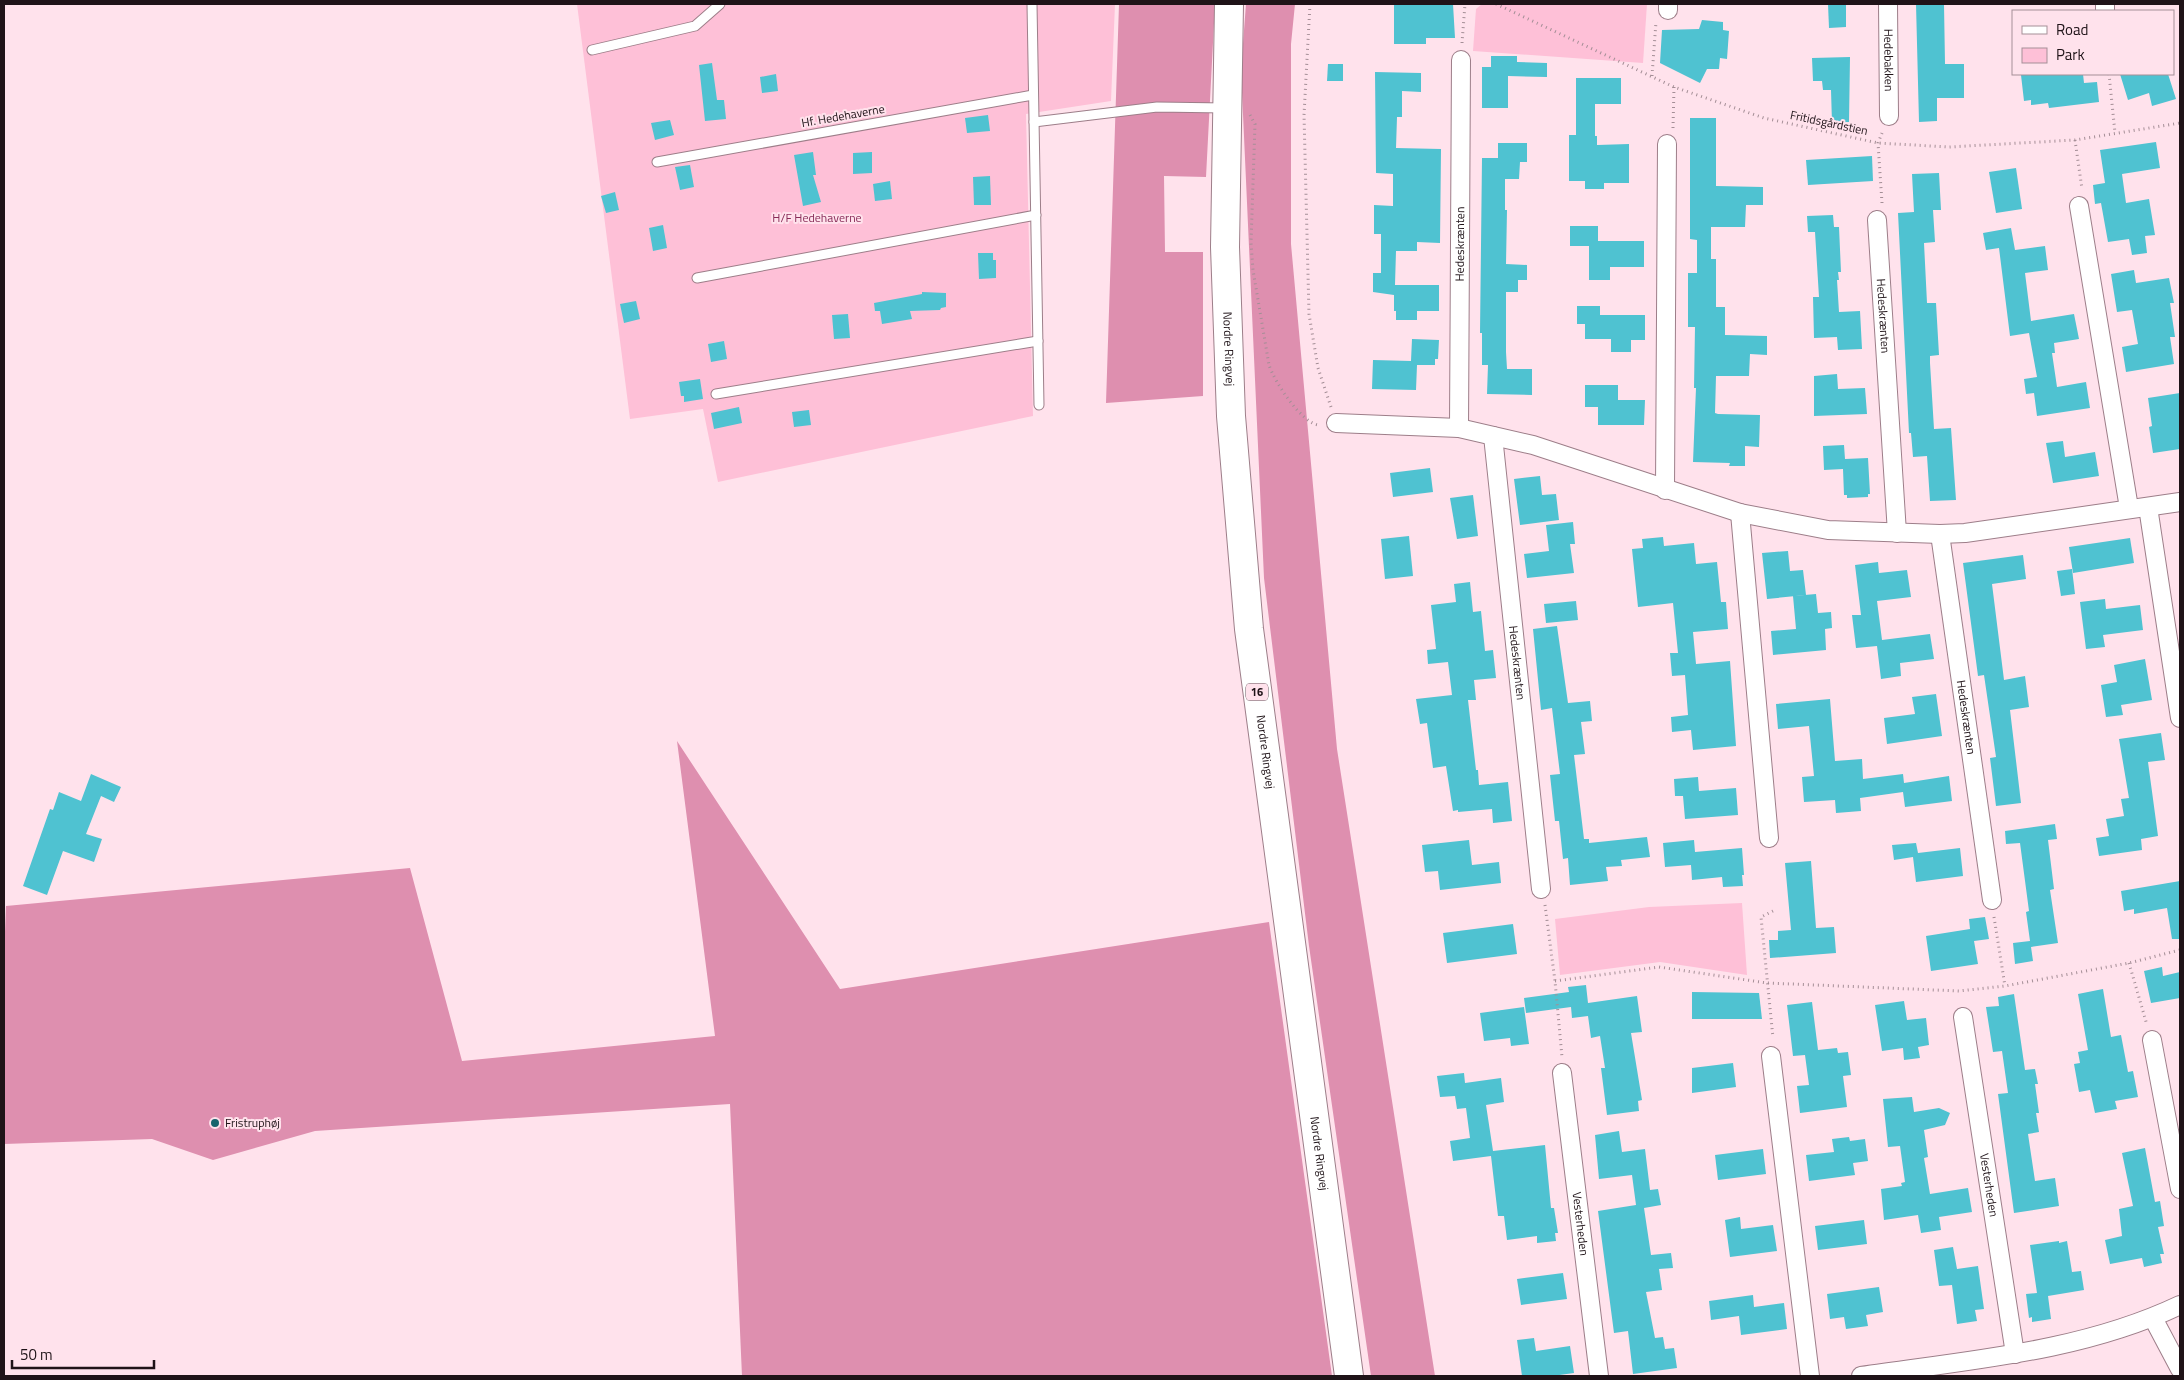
<svg xmlns="http://www.w3.org/2000/svg" width="2184" height="1380" viewBox="0 0 2184 1380" font-family="'Titillium Web',sans-serif">
<style>
.green{fill:#fec0d7}
.forest{fill:#de8faf}
.building{fill:#4fc2d1}
.lines{fill:none;stroke-linecap:round;stroke-linejoin:round}
.service-casing{stroke:#9d7e89;stroke-width:11}
.minor-casing{stroke:#9d7e89;stroke-width:20}
.primary-casing{stroke:#9d7e89;stroke-width:30}
.path{stroke:#a48e96;stroke-width:3;stroke-dasharray:1 4;stroke-linecap:butt}
.service{stroke:#fff;stroke-width:9}
.minor{stroke:#fff;stroke-width:18}
.primary{stroke:#fff;stroke-width:28}
.poi-dot{fill:#17646d;stroke:#ffe2ec;stroke-width:2}
.labels{text-anchor:middle;stroke-width:4;stroke-linejoin:round;paint-order:stroke}
.shield{fill:#ffe2ec;stroke:#625158;stroke-width:1}
.shield-label{font-size:11px;font-weight:bold;fill:#1f1318}
.street-label{font-size:12px;fill:#1f1318;stroke:#ffe2ec}
.park-label{font-size:12px;fill:#882b58;stroke:#ffe2ec}
.poi-label{font-size:12px;fill:#1f1318;stroke:#ffe2ec;text-anchor:start}
</style>
<rect width="100%" height="100%" fill="#ffe2ec"/>
<g class="green">
<polygon points="577,4 1115,4 1111,101 1026,114 1033,416 718,482 703,409 630,419"/>
<polygon points="1482,4 1647,4 1643,63 1473,51 1476,9"/>
<polygon points="1742,903 1747,975 1660,962 1560,975 1555,919 1649,907"/>
</g>
<g class="forest">
<polygon points="1119,4 1215,4 1206,177 1164,176 1165,252 1203,252 1203,396 1106,403"/>
<polygon points="1246,4 1295,4 1291,44 1291,244 1337,749 1435,1376 1371,1376 1309,946 1264,578 1241,70"/>
<polygon points="677,741 840,989 1269,922 1332,1376 742,1376 730,1104 315,1131 213,1160 152,1139 4,1144 4,957 6,906 410,868 462,1061 715,1036"/>
</g>
<g class="building">
<polygon points="1394,4 1453,4 1455,38 1426,38 1426,44 1394,44"/>
<polygon points="1828,4 1846,4 1846,27 1829,28"/>
<polygon points="1916,4 1944,4 1945,64 1964,64 1964,98 1937,98 1937,121 1919,122"/>
<polygon points="1702,20 1723,22 1723,30 1729,31 1727,59 1720,58 1719,69 1707,69 1700,83 1660,63 1662,30 1699,29"/>
<polygon points="1491,56 1517,56 1517,62 1547,63 1547,77 1508,76 1508,108 1482,108 1482,67 1491,67"/>
<polygon points="1850,57 1849,122 1832,123 1831,90 1823,90 1822,81 1813,81 1812,58"/>
<polygon points="712,63 717,100 724,100 726,119 705,121 699,65"/>
<polygon points="1328,64 1343,64 1343,81 1327,81"/>
<polygon points="1375,72 1421,73 1421,92 1402,91 1402,117 1397,117 1396,148 1441,149 1440,243 1417,242 1417,251 1396,251 1395,285 1439,285 1439,311 1417,311 1417,320 1396,320 1396,311 1394,311 1394,295 1373,292 1373,273 1381,273 1381,234 1374,234 1374,205 1393,206 1393,174 1376,173"/>
<polygon points="776,74 778,91 762,93 760,77"/>
<polygon points="2033,74 2083,74 2084,83 2097,82 2099,102 2049,108 2048,103 2031,105 2031,100 2024,101 2021,75"/>
<polygon points="2120,74 2168,74 2176,99 2152,106 2149,93 2128,100"/>
<polygon points="1576,78 1621,78 1621,104 1595,104 1595,136 1597,136 1597,145 1629,144 1629,183 1604,183 1604,189 1585,189 1585,181 1569,181 1569,135 1576,135"/>
<polygon points="988,115 990,131 967,133 965,118"/>
<polygon points="1690,118 1716,118 1716,186 1763,187 1763,205 1746,205 1745,227 1711,227 1711,259 1716,259 1716,307 1725,307 1725,335 1767,336 1767,355 1750,354 1749,376 1716,376 1715,413 1718,414 1760,415 1759,447 1745,446 1745,466 1729,466 1730,463 1693,462 1696,388 1694,388 1695,327 1688,327 1688,273 1697,273 1697,240 1690,239"/>
<polygon points="670,120 674,135 655,140 651,123"/>
<polygon points="2156,142 2160,168 2122,174 2126,203 2149,199 2155,235 2145,236 2147,253 2132,255 2129,239 2108,242 2101,203 2095,204 2093,185 2105,183 2100,150"/>
<polygon points="1498,143 1527,143 1527,162 1520,162 1519,179 1505,179 1505,210 1507,210 1506,264 1527,265 1527,280 1518,280 1518,292 1506,292 1506,352 1507,369 1532,369 1532,395 1487,394 1488,365 1482,365 1482,333 1480,333 1482,158 1498,158"/>
<polygon points="813,152 816,175 813,175 821,202 803,206 794,155"/>
<polygon points="872,152 872,173 853,174 853,153"/>
<polygon points="1872,156 1873,181 1808,185 1806,160"/>
<polygon points="690,165 694,187 680,190 675,167"/>
<polygon points="2016,168 2022,209 1996,213 1989,172"/>
<polygon points="1939,173 1941,210 1933,210 1935,242 1924,243 1927,303 1936,303 1939,355 1930,356 1930,363 1934,429 1951,428 1956,500 1930,501 1927,456 1913,457 1911,433 1909,433 1898,213 1914,212 1912,174"/>
<polygon points="990,176 991,205 974,205 973,177"/>
<polygon points="890,181 892,199 875,201 873,184"/>
<polygon points="615,192 619,210 606,213 601,196"/>
<polygon points="1833,215 1834,227 1839,227 1841,272 1838,272 1839,280 1837,280 1839,312 1860,311 1862,349 1838,350 1837,337 1814,338 1813,297 1819,297 1815,232 1808,232 1807,216"/>
<polygon points="663,225 667,248 653,251 649,228"/>
<polygon points="1570,226 1598,226 1598,241 1644,241 1644,267 1610,267 1610,280 1589,280 1589,246 1570,246"/>
<polygon points="2011,228 2015,250 2045,246 2048,270 2025,273 2031,321 2074,314 2079,339 2054,343 2055,353 2052,353 2057,387 2086,382 2090,408 2037,416 2034,393 2026,394 2024,379 2037,377 2029,333 2010,336 1999,248 1986,250 1983,233"/>
<polygon points="978,253 993,253 993,260 996,260 996,278 979,279"/>
<polygon points="2134,270 2136,283 2169,278 2174,303 2170,303 2175,337 2170,337 2174,364 2126,372 2122,347 2138,344 2132,310 2117,312 2111,274"/>
<polygon points="922,292 946,293 946,307 941,308 940,310 910,311 912,319 882,324 880,311 875,311 874,303 922,294"/>
<polygon points="636,301 640,319 624,323 620,304"/>
<polygon points="1577,306 1600,306 1600,315 1645,315 1645,340 1631,340 1631,352 1611,352 1611,339 1585,339 1585,324 1577,324"/>
<polygon points="848,314 850,338 834,339 832,315"/>
<polygon points="1412,339 1439,340 1438,359 1435,359 1435,365 1417,365 1416,390 1372,389 1373,360 1411,361"/>
<polygon points="724,341 727,359 711,362 708,344"/>
<polygon points="1837,374 1838,389 1865,388 1867,414 1814,416 1814,376"/>
<polygon points="700,379 703,399 684,402 684,396 681,396 679,382"/>
<polygon points="1585,385 1618,385 1618,400 1645,400 1644,425 1598,425 1598,407 1585,407"/>
<polygon points="2180,393 2180,449 2153,453 2149,427 2152,426 2148,398"/>
<polygon points="739,407 742,423 714,429 711,413"/>
<polygon points="809,410 811,425 794,427 792,412"/>
<polygon points="2063,441 2065,457 2095,452 2099,476 2053,483 2046,443"/>
<polygon points="1844,445 1845,459 1868,458 1870,494 1868,494 1868,497 1847,498 1847,495 1844,495 1843,469 1824,470 1823,446"/>
<polygon points="1430,468 1433,492 1393,497 1390,473"/>
<polygon points="1540,476 1542,495 1556,494 1559,520 1520,525 1514,479"/>
<polygon points="1473,495 1478,536 1457,539 1450,498"/>
<polygon points="1573,522 1575,544 1570,544 1574,573 1527,578 1524,554 1549,551 1546,525"/>
<polygon points="1409,536 1413,576 1385,579 1381,539"/>
<polygon points="1663,537 1664,546 1694,543 1696,564 1717,562 1721,602 1726,602 1728,629 1693,632 1696,664 1730,661 1736,746 1693,750 1691,730 1672,732 1671,717 1688,715 1685,675 1672,676 1670,653 1678,653 1673,603 1638,607 1632,549 1643,548 1642,539"/>
<polygon points="2130,538 2134,563 2073,573 2069,547"/>
<polygon points="1788,551 1790,571 1803,570 1806,595 1767,599 1762,553"/>
<polygon points="2023,555 2026,579 1992,584 2004,680 2025,676 2029,707 2010,710 2021,803 1996,806 1990,758 1996,757 1984,675 1978,676 1963,563"/>
<polygon points="1878,562 1879,573 1907,570 1911,597 1877,601 1882,640 1930,634 1934,659 1900,663 1901,676 1881,679 1877,646 1856,648 1852,615 1861,615 1855,565"/>
<polygon points="2072,569 2075,594 2061,596 2057,571"/>
<polygon points="1470,582 1473,612 1481,611 1485,651 1493,650 1496,678 1474,680 1476,700 1468,700 1476,770 1478,770 1479,785 1508,782 1512,821 1493,823 1492,809 1458,812 1458,810 1453,811 1446,766 1433,768 1427,723 1420,724 1416,699 1452,695 1448,662 1428,664 1427,650 1436,649 1431,605 1456,602 1454,584"/>
<polygon points="1816,594 1818,613 1831,612 1832,628 1825,629 1826,650 1773,655 1771,631 1796,629 1793,596"/>
<polygon points="2105,599 2106,609 2140,605 2143,630 2103,635 2105,647 2086,649 2080,602"/>
<polygon points="1576,601 1578,620 1546,623 1544,604"/>
<polygon points="1557,626 1568,703 1590,701 1592,721 1581,722 1585,754 1574,755 1584,839 1589,839 1589,843 1647,837 1650,857 1621,860 1622,866 1606,867 1608,881 1570,885 1568,858 1563,859 1559,821 1555,821 1550,775 1560,774 1552,708 1541,710 1533,629"/>
<polygon points="2145,659 2152,700 2121,705 2123,715 2106,717 2101,685 2117,682 2114,665"/>
<polygon points="1936,694 1942,736 1887,744 1884,718 1915,714 1912,697"/>
<polygon points="1830,699 1835,761 1862,759 1863,779 1903,774 1904,783 1949,776 1952,801 1905,807 1903,792 1860,798 1861,811 1836,813 1835,800 1804,802 1802,777 1814,776 1809,726 1778,729 1776,704"/>
<polygon points="2161,733 2165,760 2148,762 2158,836 2141,839 2142,850 2099,856 2096,838 2109,836 2106,819 2124,816 2121,799 2129,798 2119,739"/>
<polygon points="91,774 121,787 114,802 101,796 86,834 102,839 94,862 63,851 47,895 23,886 50,809 53,810 59,792 81,801"/>
<polygon points="1698,777 1699,791 1736,788 1738,815 1685,819 1683,796 1675,796 1674,779"/>
<polygon points="2055,824 2057,839 2048,840 2054,889 2050,890 2058,943 2031,947 2033,961 2015,964 2013,943 2030,941 2026,912 2029,911 2020,843 2006,844 2005,831"/>
<polygon points="1469,840 1472,865 1499,862 1501,883 1440,890 1438,871 1425,872 1422,845"/>
<polygon points="1694,840 1695,852 1742,848 1744,875 1742,875 1743,886 1723,887 1722,877 1692,880 1691,865 1665,867 1663,843"/>
<polygon points="1916,843 1918,853 1960,848 1963,876 1916,882 1913,857 1894,860 1892,845"/>
<polygon points="1811,861 1816,928 1834,927 1836,953 1770,958 1769,940 1778,940 1778,931 1791,930 1785,863"/>
<polygon points="2180,881 2180,939 2172,939 2167,908 2134,914 2134,909 2124,911 2121,891"/>
<polygon points="1985,917 1989,939 1974,941 1978,964 1931,971 1926,936 1970,929 1969,919"/>
<polygon points="1513,924 1517,954 1447,963 1443,933"/>
<polygon points="2162,967 2163,976 2180,972 2180,998 2151,1003 2144,971"/>
<polygon points="1586,985 1588,1003 1637,996 1642,1032 1631,1033 1642,1100 1638,1101 1639,1111 1607,1115 1601,1068 1605,1068 1600,1036 1591,1038 1588,1016 1572,1018 1571,1007 1526,1013 1524,998 1569,992 1568,987"/>
<polygon points="2103,989 2111,1037 2121,1035 2128,1072 2133,1071 2138,1097 2115,1101 2117,1109 2095,1113 2090,1090 2079,1092 2074,1064 2080,1063 2078,1052 2088,1050 2078,994"/>
<polygon points="1692,992 1759,993 1762,1019 1692,1019"/>
<polygon points="2014,994 2025,1070 2035,1069 2038,1084 2035,1084 2039,1113 2036,1113 2039,1132 2028,1134 2035,1181 2055,1178 2059,1206 2014,1213 1998,1094 2008,1093 2002,1051 1993,1052 1986,1007 1999,1006 1998,997"/>
<polygon points="1904,1001 1907,1020 1926,1018 1929,1045 1918,1047 1920,1058 1904,1060 1903,1048 1882,1051 1875,1005"/>
<polygon points="1812,1002 1818,1050 1837,1048 1838,1053 1848,1052 1851,1075 1843,1076 1847,1107 1800,1113 1797,1086 1809,1085 1805,1055 1793,1056 1787,1005"/>
<polygon points="1524,1007 1529,1044 1511,1046 1510,1038 1484,1041 1480,1013"/>
<polygon points="1733,1063 1736,1087 1692,1093 1692,1068"/>
<polygon points="1464,1073 1465,1083 1501,1078 1504,1102 1486,1105 1493,1151 1545,1145 1551,1208 1554,1208 1558,1233 1555,1233 1556,1241 1537,1243 1537,1236 1507,1240 1504,1216 1498,1216 1491,1156 1453,1161 1450,1141 1470,1138 1466,1108 1457,1109 1455,1096 1440,1097 1437,1076"/>
<polygon points="1912,1097 1914,1112 1939,1108 1950,1113 1945,1125 1924,1130 1928,1157 1924,1158 1930,1194 1968,1188 1972,1212 1939,1217 1941,1230 1921,1233 1918,1215 1884,1220 1881,1189 1902,1186 1901,1183 1905,1182 1900,1146 1888,1147 1883,1099"/>
<polygon points="1619,1131 1622,1152 1645,1149 1650,1190 1658,1189 1661,1205 1644,1208 1651,1255 1671,1253 1673,1268 1659,1269 1662,1290 1646,1292 1655,1338 1663,1337 1665,1349 1674,1348 1677,1368 1633,1374 1628,1331 1614,1333 1598,1211 1636,1205 1632,1175 1599,1179 1595,1135"/>
<polygon points="1849,1137 1850,1141 1865,1139 1868,1161 1853,1163 1855,1175 1809,1181 1806,1155 1834,1152 1832,1139"/>
<polygon points="2145,1148 2155,1202 2160,1201 2164,1226 2158,1227 2164,1254 2160,1254 2162,1263 2144,1267 2142,1258 2110,1264 2105,1240 2122,1236 2119,1209 2133,1206 2122,1153"/>
<polygon points="1763,1149 1766,1174 1718,1180 1715,1155"/>
<polygon points="1740,1217 1741,1229 1773,1225 1777,1251 1730,1257 1725,1220"/>
<polygon points="1864,1220 1867,1244 1818,1250 1815,1226"/>
<polygon points="2059,1241 2059,1243 2067,1241 2072,1272 2081,1271 2084,1290 2048,1296 2051,1319 2032,1322 2032,1317 2029,1318 2026,1294 2037,1293 2030,1245"/>
<polygon points="1953,1247 1957,1269 1978,1266 1984,1309 1975,1310 1977,1321 1957,1324 1952,1285 1939,1286 1934,1250"/>
<polygon points="1563,1273 1567,1299 1521,1305 1517,1279"/>
<polygon points="1879,1287 1883,1312 1866,1315 1868,1326 1846,1329 1844,1317 1830,1319 1827,1294"/>
<polygon points="1753,1295 1754,1307 1784,1303 1787,1329 1741,1335 1739,1316 1711,1320 1709,1301"/>
<polygon points="1534,1338 1536,1351 1570,1346 1574,1373 1552,1376 1522,1376 1517,1340"/>
</g>
<g class="lines">
<g class="service-casing">
<g id="service">
<polyline points="1032,4 1039,405"/>
<polyline points="592,50 695,26 720,4"/>
<polyline points="1034,122 1157,107 1225,108"/>
<polyline points="657,162 1033,95"/>
<polyline points="697,278 1036,215"/>
<polyline points="716,394 1038,341"/>
</g>
</g>
<g class="minor-casing">
<g id="minor">
<path id="s1" d="M 1888,4 L 1889,116"/>
<polyline points="2105,4 2105,11"/>
<polyline points="1668,10 1668,4"/>
<polyline points="2079,206 2129,508"/>
<path id="s2" d="M 1877,220 L 1897,533"/>
<polyline points="1336,423 1459,428 1533,445 1740,513 1828,530 1940,534 1965,533 2180,502"/>
<path id="s3" d="M 1459,428 L 1461,60"/>
<path id="s4" d="M 1493,436 L 1541,889"/>
<polyline points="1665,490 1667,144"/>
<polyline points="2148,507 2180,718"/>
<polyline points="1740,513 1769,838"/>
<path id="s5" d="M 1940,534 L 1992,900"/>
<path id="s6" d="M 1963,1017 L 2015,1354"/>
<polyline points="2152,1040 2180,1189"/>
<polyline points="1771,1056 1810,1376"/>
<path id="s7" d="M 1562,1073 L 1599,1376"/>
<polyline points="2153,1318 2180,1369"/>
<path d="M 1861,1376 C 1969,1360 2081,1352 2180,1305"/>
</g>
</g>
<g class="primary-casing">
<g id="primary">
<path id="s8" d="M 1229,4 L 1225,247 L 1231,416 L 1249,629 L 1349,1376"/>
</g>
</g>
<g class="path">
<polyline points="1310,4 1304,115 1309,314 1318,368 1331,407"/>
<polyline points="1496,4 1674,87 1764,118 1878,143 1949,147 2075,140 2180,123"/>
<polyline points="1462,43 1465,4"/>
<polyline points="2109,74 2115,133"/>
<polyline points="1652,76 1656,22"/>
<path d="M 1250,115 L 1255,124 L 1251,243 L 1253,270 L 1269,365 C 1274,381 1302,424 1319,425"/>
<polyline points="1673,128 1674,87"/>
<polyline points="2075,140 2082,189"/>
<polyline points="1882,203 1878,143 1882,133"/>
<polyline points="1545,905 1555,981 1562,1057"/>
<polyline points="1773,911 1761,917 1773,1038"/>
<polyline points="1994,917 2005,986"/>
<polyline points="2129,963 2147,1025"/>
<polyline points="1555,981 1659,967 1767,983 1959,991 2005,986 2129,963 2180,950"/>
</g>
<use href="#service" class="service"/>
<use href="#minor" class="minor"/>
<use href="#primary" class="primary"/>
</g>
<circle class="poi-dot" cx="215" cy="1123" r="5"/>
<g class="labels">
<rect class="shield" x="1246" y="683.5" width="22" height="17" rx="4"/>
<g class="shield-label">
<text x="1257" y="696">16</text>
</g>
<g class="street-label">
<text dy="4" stroke="none"><textPath href="#s1" startOffset="56">Hedebakken</textPath></text>
<text transform="translate(843 116) rotate(-10)" y="4">Hf. Hedehaverne</text>
<text transform="translate(1829 123) rotate(12)" y="4">Fritidsgårdstien</text>
<text dy="4" stroke="none"><textPath href="#s3" startOffset="184">Hedeskrænten</textPath></text>
<text dy="4" stroke="none"><textPath href="#s2" startOffset="96">Hedeskrænten</textPath></text>
<text dy="4" stroke="none"><textPath href="#s8" startOffset="345">Nordre Ringvej</textPath></text>
<text dy="4" stroke="none"><textPath href="#s4" startOffset="228">Hedeskrænten</textPath></text>
<text dy="4" stroke="none"><textPath href="#s5" startOffset="185">Hedeskrænten</textPath></text>
<text dy="4" stroke="none"><textPath href="#s8" startOffset="750">Nordre Ringvej</textPath></text>
<text dy="4" stroke="none"><textPath href="#s8" startOffset="1155">Nordre Ringvej</textPath></text>
<text dy="4" stroke="none"><textPath href="#s6" startOffset="170">Vesterheden</textPath></text>
<text dy="4" stroke="none"><textPath href="#s7" startOffset="152">Vesterheden</textPath></text>
</g>
<g class="park-label">
<text x="817" y="222">H/F Hedehaverne</text>
</g>
<g class="poi-label">
<text x="225" y="1127">Fristruphøj</text>
</g>
</g>
<rect width="2184" height="1380" fill="none" stroke="#1f1318" stroke-width="10"/>
<rect x="2012" y="10" width="162" height="65" fill="#ffe2ec" stroke="#a58f97"/>
<rect x="2022" y="26" width="25" height="8" fill="#ffffff" stroke="#a58f97"/>
<text x="2056" y="35" font-size="15" fill="#1f1318">Road</text>
<rect x="2022" y="48" width="25" height="15" fill="#fec0d7" stroke="#a58f97"/>
<text x="2056" y="60" font-size="15" fill="#1f1318">Park</text>
<path d="M12 1360v8h142v-8" fill="none" stroke="#1f1318" stroke-width="2.5"/>
<text x="20" y="1360" font-size="15" fill="#1f1318" stroke="#ffe2ec" stroke-width="4" paint-order="stroke">50 m</text>
</svg>
